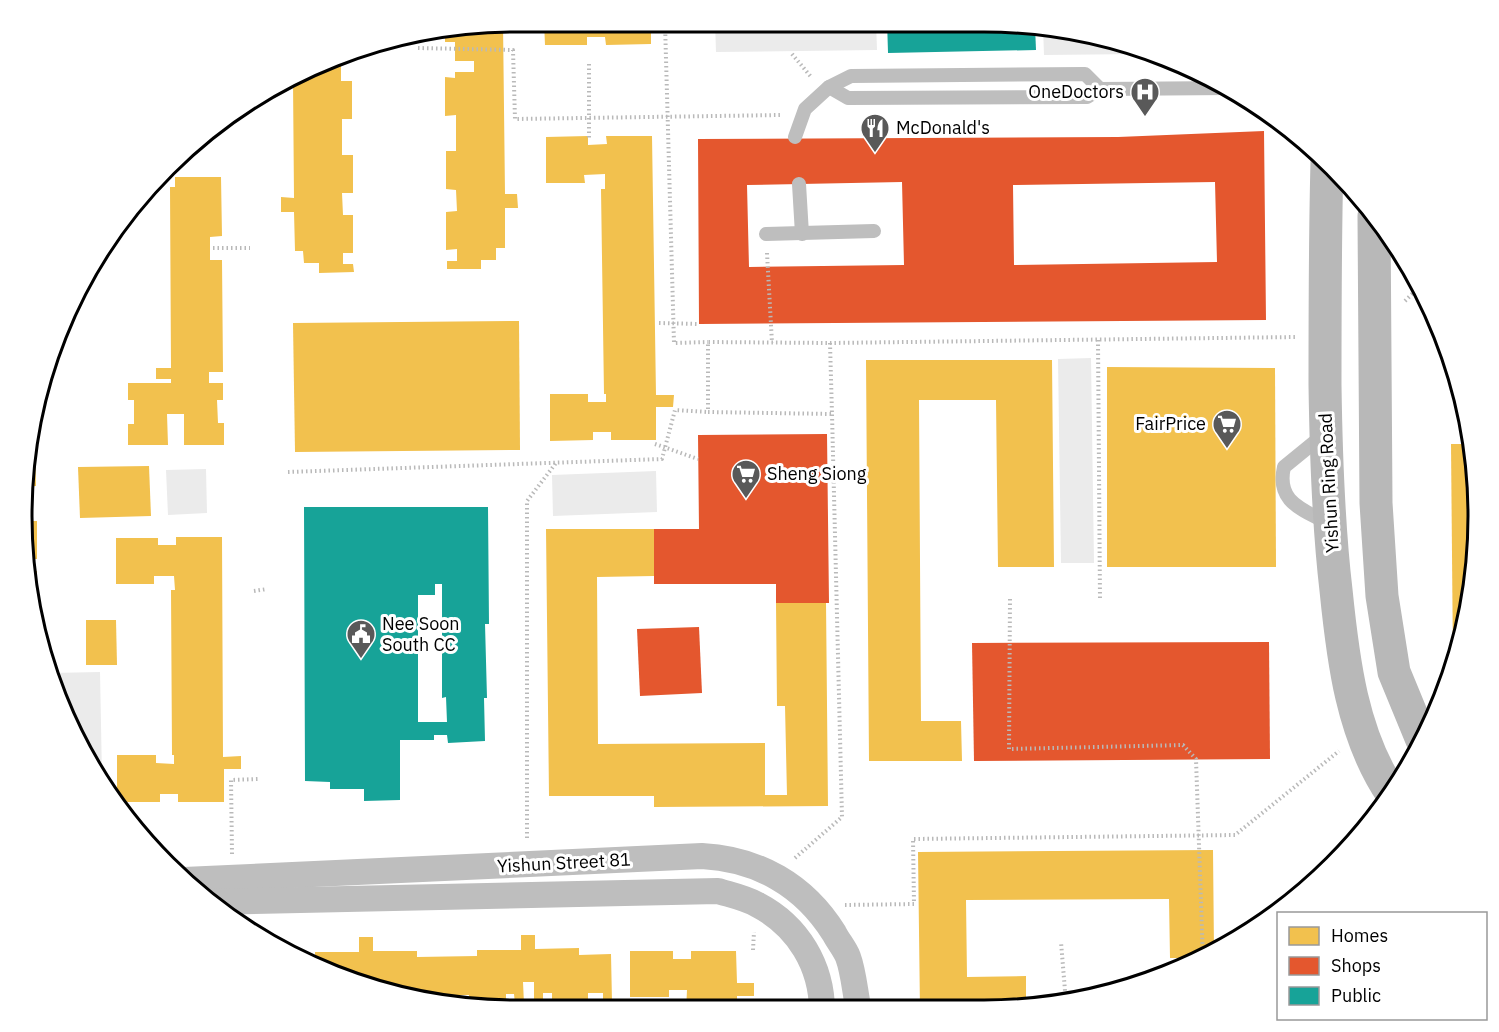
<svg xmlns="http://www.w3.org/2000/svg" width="1499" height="1032" viewBox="0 0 1499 1032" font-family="'IBM Plex Sans',sans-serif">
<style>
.green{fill:#ebebeb}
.homes{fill:#f2c14e}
.shops{fill:#e4572e;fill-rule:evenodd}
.public{fill:#17a398;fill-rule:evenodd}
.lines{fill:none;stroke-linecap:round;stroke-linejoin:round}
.path{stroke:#b9b9b9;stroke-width:4;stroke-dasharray:1.5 3;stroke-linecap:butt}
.service{stroke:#bebebe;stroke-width:14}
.minor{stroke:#bebebe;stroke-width:26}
.secondary{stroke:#b8b8b8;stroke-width:33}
.labels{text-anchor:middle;stroke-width:6;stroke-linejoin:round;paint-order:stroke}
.poi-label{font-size:18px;fill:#000;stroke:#fff;text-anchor:start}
.street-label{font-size:18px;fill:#000;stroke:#fff}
.rim{fill:none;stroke:#000;stroke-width:3}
</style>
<rect width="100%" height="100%" fill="#fff"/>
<g class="green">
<polygon points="715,21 876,21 877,50 716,52"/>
<polygon points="1043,27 1079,30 1141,54 1044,55"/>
<polygon points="1091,358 1094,563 1061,563 1058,359"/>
<polygon points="206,469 207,513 168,515 166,470"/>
<polygon points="656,471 657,512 553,516 552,475"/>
<polygon points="100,672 102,777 72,735 51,673"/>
</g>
<g class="homes">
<polygon points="544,21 651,21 651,44 606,45 605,37 587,37 587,45 545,45"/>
<polygon points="503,23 505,194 517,194 518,208 505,208 505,248 496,248 496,260 481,260 481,269 447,269 447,261 457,261 457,249 446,250 446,212 457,211 456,190 446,189 446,151 456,151 456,115 445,116 445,77 455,78 455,72 474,72 474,61 455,61 455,42 445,42 445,30"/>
<polygon points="334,62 341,62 341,81 352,81 352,119 342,119 342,155 353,155 353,193 342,193 343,215 353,215 353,253 343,253 343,264 353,264 354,272 319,273 319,263 304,263 303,251 295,251 294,212 281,212 281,197 294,198 293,81"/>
<polygon points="588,136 588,145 607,144 606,136 652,136 656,395 674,395 673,407 656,407 656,440 611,440 611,432 593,432 593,440 550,441 550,394 588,394 588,402 606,402 606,394 604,394 601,189 605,189 605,174 584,175 585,183 546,183 546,137"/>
<polygon points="175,177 221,177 222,236 210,237 210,260 222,260 223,372 209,372 209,383 223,383 223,400 217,400 218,423 224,423 224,445 184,445 184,414 167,414 168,445 128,445 128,424 134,424 134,400 128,400 128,383 171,383 171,379 156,379 156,368 171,368 170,187 175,187"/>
<polygon points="519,321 520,450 295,452 293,323"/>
<polygon points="866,360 1052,360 1054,567 998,567 996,400 919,400 921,721 961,721 962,761 869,761"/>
<polygon points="1107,367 1275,368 1276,567 1107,567"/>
<polygon points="1451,444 1471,444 1478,516 1468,613 1453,663"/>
<polygon points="26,448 35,448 36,486 26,486"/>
<polygon points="149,466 151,516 80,518 78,467"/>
<polygon points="27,521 37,521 37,559 29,559"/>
<polygon points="546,529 654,529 654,576 597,577 598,744 765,743 765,795 787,795 785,706 777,706 776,603 826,602 828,806 654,807 654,796 549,796"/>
<polygon points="176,537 222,537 223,757 241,756 241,769 224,769 224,802 178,802 178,794 160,794 160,802 120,802 117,798 117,755 156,755 156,763 174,764 174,755 172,755 171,590 175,590 174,576 154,576 154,584 116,584 116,538 158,538 158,545 176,545"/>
<polygon points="29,571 37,571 37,609 30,609"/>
<polygon points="86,620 116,620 117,665 86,665"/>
<polygon points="1213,850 1214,951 1205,958 1170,958 1169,899 966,900 967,977 1026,976 1026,1007 983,1011 920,1011 918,852"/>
<polygon points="521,935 535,935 535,949 579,948 579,955 611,954 612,1002 603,1002 603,993 588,993 588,1003 552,1003 552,993 543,993 543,1004 534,1004 534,982 523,982 524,1004 515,1004 514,994 506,994 506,1004 470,1005 469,995 454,995 454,1005 441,1004 441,995 426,995 426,1002 419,1001 372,987 372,984 363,984 326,973 299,958 315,958 315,952 359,952 359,937 373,937 373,951 417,951 417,957 477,956 477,950 521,950"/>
<polygon points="630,951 673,951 673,959 691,959 691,951 736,951 737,983 754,983 754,996 737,996 737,1011 686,1011 687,990 669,990 669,997 630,997"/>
</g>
<g class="shops">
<path d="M 1264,131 L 1266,320 L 699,324 L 698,139 L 1118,137 ZM 902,182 L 904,265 L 749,267 L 747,185 ZM 1215,182 L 1217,262 L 1014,265 L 1013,185 Z"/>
<polygon points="827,434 829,603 776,603 776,584 654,584 654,529 699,529 698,435"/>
<polygon points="699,627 702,693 640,696 637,629"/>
<polygon points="1269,642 1270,759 974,761 972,643"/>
</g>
<g class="public">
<polygon points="887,21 983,21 1035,26 1036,50 888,53"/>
<path d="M 304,507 L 488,507 L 489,624 L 485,624 L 487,698 L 484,698 L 485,741 L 448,743 L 447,735 L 434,735 L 434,740 L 400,740 L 400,800 L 364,801 L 364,789 L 330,789 L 330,782 L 305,781 ZM 435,584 L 442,584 L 442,698 L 446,697 L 447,722 L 418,722 L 418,595 L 435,595 Z"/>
</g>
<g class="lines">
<g class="path">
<polyline points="654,23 665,23 674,343 708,342"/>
<polyline points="418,48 513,50 515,119 782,115"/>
<polyline points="792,54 812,78"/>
<polyline points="589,64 589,139"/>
<polyline points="213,248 250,248"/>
<polyline points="767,253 772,343"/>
<polyline points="1405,301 1419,287"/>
<polyline points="659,323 699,324"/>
<polyline points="1098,340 1100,599"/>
<polyline points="830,343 832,414 708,412 708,342 830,343 1296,337"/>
<polyline points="655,444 698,459"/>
<polyline points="288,472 662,459 675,410 708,412"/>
<polyline points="254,591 267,589"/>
<polyline points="1010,599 1009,749 1183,745 1196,759 1203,960"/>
<polyline points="527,838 527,501 556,463"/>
<polyline points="232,854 231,780 258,779"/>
<polyline points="795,858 842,817 832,414"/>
<polyline points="845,905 914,904 913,839 1235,835 1339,751"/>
<polyline points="753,950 754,932"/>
<polyline points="885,1010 1066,1003 1061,942"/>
</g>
<g class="service">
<polyline points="829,87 848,98 1087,97 1100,89 1231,88"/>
<polyline points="795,137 805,109 829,87 851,76 1085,74 1100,89"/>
<polyline points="799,184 802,234"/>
<polyline points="766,234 874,231"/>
<path d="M 1322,436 L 1284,467 C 1276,502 1302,509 1327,523"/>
</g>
<g class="minor">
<path d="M 184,880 L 702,856 C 758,859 804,885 834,933 C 838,941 845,949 848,957 C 854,973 855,994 859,1011"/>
<path d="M 209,902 L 718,891 C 731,895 746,898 758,905 C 798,926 822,966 822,1011"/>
</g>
<g class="secondary">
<path d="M 1327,162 C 1325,236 1325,311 1325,385 C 1326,454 1328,522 1336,590 C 1343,660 1352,735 1392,794"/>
<polyline points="1374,216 1376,503 1382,596 1394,672 1422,740"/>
</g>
</g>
<defs>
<g id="hospital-pin" transform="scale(1.5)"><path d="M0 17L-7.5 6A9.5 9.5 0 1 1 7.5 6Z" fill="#595959" stroke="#fff"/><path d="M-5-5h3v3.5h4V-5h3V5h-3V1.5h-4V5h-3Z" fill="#fff"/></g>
<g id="restaurant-pin" transform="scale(1.5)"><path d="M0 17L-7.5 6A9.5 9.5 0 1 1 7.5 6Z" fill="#595959" stroke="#fff"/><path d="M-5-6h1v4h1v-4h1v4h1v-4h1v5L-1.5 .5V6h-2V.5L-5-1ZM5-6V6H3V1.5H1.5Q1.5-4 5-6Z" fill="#fff"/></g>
<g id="supermarket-pin" transform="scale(1.5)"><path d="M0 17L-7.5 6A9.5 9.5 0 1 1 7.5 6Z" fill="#595959" stroke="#fff"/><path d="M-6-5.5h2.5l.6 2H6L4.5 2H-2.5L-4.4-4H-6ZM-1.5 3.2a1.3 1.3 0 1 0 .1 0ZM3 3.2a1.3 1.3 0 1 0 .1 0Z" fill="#fff"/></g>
<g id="civic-pin" transform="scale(1.5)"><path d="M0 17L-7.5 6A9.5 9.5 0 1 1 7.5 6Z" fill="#595959" stroke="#fff"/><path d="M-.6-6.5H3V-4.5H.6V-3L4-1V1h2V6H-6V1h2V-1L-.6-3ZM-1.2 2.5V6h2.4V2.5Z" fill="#fff"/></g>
</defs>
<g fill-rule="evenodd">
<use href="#hospital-pin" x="1145" y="92"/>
<use href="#restaurant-pin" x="875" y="128"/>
<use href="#supermarket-pin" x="1227" y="424"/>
<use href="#supermarket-pin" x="746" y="474"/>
<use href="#civic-pin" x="361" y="634"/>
</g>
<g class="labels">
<g class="poi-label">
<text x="1124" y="98" text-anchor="end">OneDoctors</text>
<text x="896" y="134">McDonald's</text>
<text x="1206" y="430" text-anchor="end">FairPrice</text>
<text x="767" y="480">Sheng Siong</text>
<text x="382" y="630">Nee Soon<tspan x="382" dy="21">South CC</tspan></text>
</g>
<g class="street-label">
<text transform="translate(1329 483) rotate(-93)" y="6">Yishun Ring Road</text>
<text transform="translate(564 863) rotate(-3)" y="6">Yishun Street 81</text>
</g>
</g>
<path d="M0 0H1499V1032H0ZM516 32H984A484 484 0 0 1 1468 516V516A484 484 0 0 1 984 1000H516A484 484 0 0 1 32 516V516A484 484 0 0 1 516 32Z" fill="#fff" fill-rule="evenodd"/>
<path class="rim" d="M516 32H984A484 484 0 0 1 1468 516V516A484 484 0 0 1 984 1000H516A484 484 0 0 1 32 516V516A484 484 0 0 1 516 32Z"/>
<rect x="1277" y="912" width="210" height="108" fill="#ffffff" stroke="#999999" stroke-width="1.5"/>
<rect x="1289" y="927" width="30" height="18" fill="#f2c14e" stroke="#999999" stroke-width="1.5"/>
<text x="1331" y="942" font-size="18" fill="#000000">Homes</text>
<rect x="1289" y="957" width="30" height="18" fill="#e4572e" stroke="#999999" stroke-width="1.5"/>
<text x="1331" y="972" font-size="18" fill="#000000">Shops</text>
<rect x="1289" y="987" width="30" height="18" fill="#17a398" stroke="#999999" stroke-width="1.5"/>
<text x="1331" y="1002" font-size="18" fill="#000000">Public</text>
</svg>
